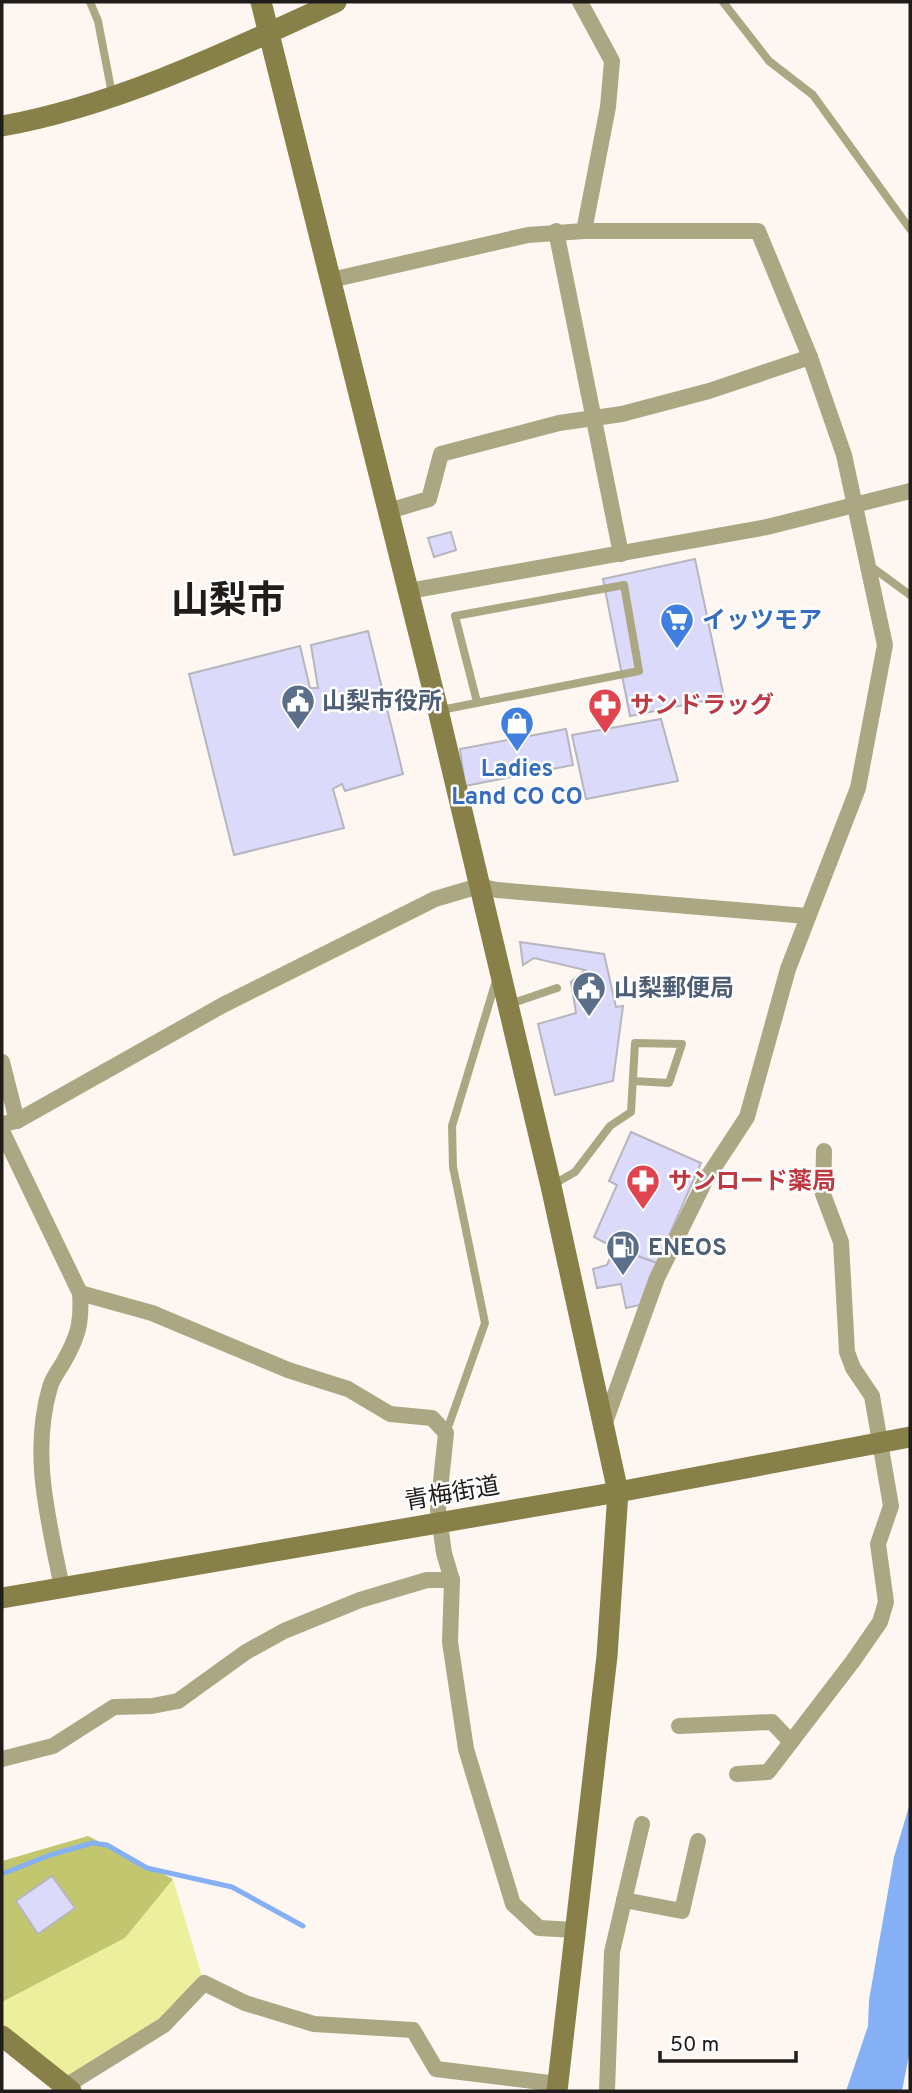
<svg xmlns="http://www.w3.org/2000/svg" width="912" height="2093" viewBox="0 0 912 2093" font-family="Overpass,'Noto Sans JP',sans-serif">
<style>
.green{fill:#ecf09d}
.forest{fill:#c2c66f}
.water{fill:#86b0f5}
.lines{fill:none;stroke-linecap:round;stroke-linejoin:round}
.stream{stroke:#86b0f5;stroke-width:5}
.building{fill:#dcdafb;stroke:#b6b6bf;stroke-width:2}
.lane{stroke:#aca783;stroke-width:8}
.street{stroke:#aca783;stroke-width:16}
.secondary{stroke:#888049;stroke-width:21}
.labels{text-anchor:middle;stroke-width:5;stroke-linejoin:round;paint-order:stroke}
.shop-label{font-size:24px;font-weight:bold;fill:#366cbe;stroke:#fff;text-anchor:start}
.service-label{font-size:24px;font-weight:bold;fill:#4e5e75;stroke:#fff;text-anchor:start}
.health-label{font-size:24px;font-weight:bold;fill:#be3a42;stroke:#fff;text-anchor:start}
.street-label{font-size:24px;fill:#1f1c1a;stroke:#fff}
.town-label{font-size:38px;font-weight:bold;fill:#1f1c1a;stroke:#fff}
</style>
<rect width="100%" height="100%" fill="#fef7f1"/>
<polygon class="green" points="173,1879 204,1983 164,2025 64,2087 2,2036 2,2002 125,1938"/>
<polygon class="forest" points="88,1836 173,1879 125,1938 2,2002 2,1861"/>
<polygon class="water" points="910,1803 910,2050 902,2091 846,2091 868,2026 869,2000 894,1857"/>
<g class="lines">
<polyline class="stream" points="2,1874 50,1855 92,1843 107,1845 147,1868 232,1887 303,1926"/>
</g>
<g class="building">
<polygon points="451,532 456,550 434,557 428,538"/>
<polygon points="695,559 724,697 630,716 603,579"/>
<polygon points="368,631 403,774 345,791 342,784 333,789 344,828 234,855 189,674 300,646 310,688 318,688 311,645"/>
<polygon points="661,719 678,781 586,799 572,735"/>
<polygon points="566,729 573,765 465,786 460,749"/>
<polygon points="520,942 604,954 616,1007 623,1006 613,1081 555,1095 538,1024 576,1013 571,982 585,970 534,958 523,965"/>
<polygon points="631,1132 701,1163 657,1263 615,1248 594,1237 617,1185 609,1181"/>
<polygon points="615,1248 657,1263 640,1305 626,1308 621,1284 597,1288 593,1269 607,1265"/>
<polygon points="52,1876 75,1908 38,1934 16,1901"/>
</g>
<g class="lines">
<g class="lane">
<polyline points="90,2 98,21 112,94"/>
<polyline points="723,2 769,61 813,95 910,229"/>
<polyline points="869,565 910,595"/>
<polyline points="441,710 639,671 624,585 455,616 477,702"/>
<polyline points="510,1004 557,988"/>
<polyline points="554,1184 575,1172 610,1126 631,1112 635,1043 682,1044 669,1083 633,1081"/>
<polyline points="446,1433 485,1323 453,1167 452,1126 496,981"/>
</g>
<g class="street">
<polyline points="580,2 612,61 608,107 584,231 758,231 810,357 844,455 885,645 858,788 788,969 747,1117 705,1181 657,1278 604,1425"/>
<polyline points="556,231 621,554"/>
<polyline points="331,280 528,235 584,231"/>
<polyline points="389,511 429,499 441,454 559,423 622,414 709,391 810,357"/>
<polyline points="409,591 767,527 910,491"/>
<polyline points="2,1062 17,1121"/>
<polyline points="2,1124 17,1121 223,1005 435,899 479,886 497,890 807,916"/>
<path d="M 2,1131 L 80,1293 C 82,1323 78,1337 63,1363 C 58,1371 52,1379 50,1387 C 30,1455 49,1521 62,1588"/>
<polyline points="80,1293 152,1313 288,1370 348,1389 390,1414 432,1418 446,1433 438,1510 444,1553 452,1580 450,1642 466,1749 513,1904 539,1928 575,1930"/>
<polyline points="679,1726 772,1722 791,1742"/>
<polyline points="2,1759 53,1746 114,1707 152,1706 178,1701 246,1652 284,1631 360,1600 427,1580 452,1580"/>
<polyline points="737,1774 768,1772 853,1661 880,1622 886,1602 878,1544 891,1506 872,1396 853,1368 847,1352 841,1242 823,1194 824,1151"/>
<polyline points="624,1900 682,1911 698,1841"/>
<polyline points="64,2087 164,2025 204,1983 245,2003 314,2024 413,2030 436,2069 558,2084"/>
<polyline points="607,2091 612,1952 642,1824"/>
</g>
<g class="secondary">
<polyline points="261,2 438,710 551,1186 618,1492 607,1656 557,2091"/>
<path d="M 2,126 C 115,106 232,50 336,2"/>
<polyline points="2,1598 618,1492 910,1437"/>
<polyline points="2,2036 71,2091"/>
</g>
</g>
<defs>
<g id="supermarket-pin" transform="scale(1.75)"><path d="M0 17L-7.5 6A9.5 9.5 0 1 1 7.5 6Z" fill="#3f7fe0" stroke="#fff"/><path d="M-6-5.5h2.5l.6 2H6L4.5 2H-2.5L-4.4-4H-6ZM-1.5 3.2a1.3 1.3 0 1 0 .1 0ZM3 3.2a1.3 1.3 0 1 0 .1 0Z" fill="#fff"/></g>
<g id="civic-pin" transform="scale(1.75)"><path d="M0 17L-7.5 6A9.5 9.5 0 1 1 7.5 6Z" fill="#5c6f8a" stroke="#fff"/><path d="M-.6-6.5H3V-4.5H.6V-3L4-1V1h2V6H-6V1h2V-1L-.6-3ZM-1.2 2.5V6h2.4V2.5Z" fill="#fff"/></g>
<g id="pharmacy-pin" transform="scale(1.75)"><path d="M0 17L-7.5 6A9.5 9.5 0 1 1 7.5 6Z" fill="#e0444e" stroke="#fff"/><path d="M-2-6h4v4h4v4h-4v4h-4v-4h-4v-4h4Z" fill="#fff"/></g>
<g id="shop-pin" transform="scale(1.75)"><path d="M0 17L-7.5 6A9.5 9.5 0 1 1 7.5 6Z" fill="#3f7fe0" stroke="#fff"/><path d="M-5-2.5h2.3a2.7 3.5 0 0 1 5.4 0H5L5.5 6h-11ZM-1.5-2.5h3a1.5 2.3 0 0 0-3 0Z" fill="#fff"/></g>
<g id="fuel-pin" transform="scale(1.75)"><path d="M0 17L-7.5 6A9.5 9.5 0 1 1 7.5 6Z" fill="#5c6f8a" stroke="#fff"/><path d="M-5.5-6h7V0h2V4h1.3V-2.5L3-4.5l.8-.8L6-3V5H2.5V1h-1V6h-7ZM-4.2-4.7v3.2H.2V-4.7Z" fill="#fff"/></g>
</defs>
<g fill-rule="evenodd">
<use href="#supermarket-pin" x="677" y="620"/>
<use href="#civic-pin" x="298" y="701"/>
<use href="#pharmacy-pin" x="605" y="705"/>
<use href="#shop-pin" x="517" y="723"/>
<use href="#civic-pin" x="589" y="988"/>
<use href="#pharmacy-pin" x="643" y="1181"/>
<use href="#fuel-pin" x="623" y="1247"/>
</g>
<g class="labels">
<g class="shop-label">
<text x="702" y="628">イッツモア</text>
<text x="517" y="776" text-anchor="middle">Ladies<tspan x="517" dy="28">Land CO CO</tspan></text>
</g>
<g class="service-label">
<text x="322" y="709">山梨市役所</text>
<text x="614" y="996">山梨郵便局</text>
<text x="648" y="1255">ENEOS</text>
</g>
<g class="health-label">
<text x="630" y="713">サンドラッグ</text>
<text x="668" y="1189">サンロード薬局</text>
</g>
<g class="street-label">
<text transform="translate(452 1493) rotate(-10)" y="8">青梅街道</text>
</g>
<g class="town-label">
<text x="228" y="613">山梨市</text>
</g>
</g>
<rect width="912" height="2093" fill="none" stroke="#1f1c1a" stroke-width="7"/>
<path d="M660 2051v10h136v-10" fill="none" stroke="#1f1c1a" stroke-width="3.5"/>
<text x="670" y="2051" font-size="21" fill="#1f1c1a" stroke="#ffffff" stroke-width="5" paint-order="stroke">50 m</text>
</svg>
